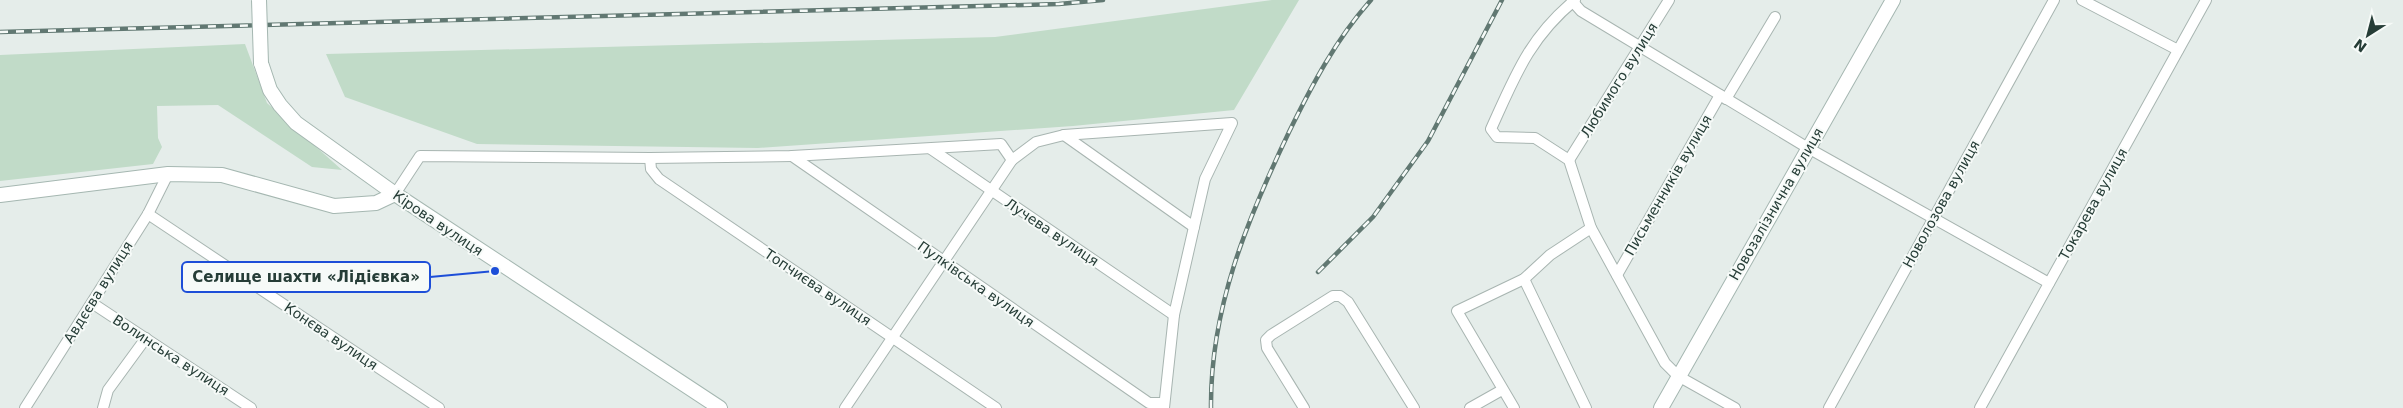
<svg xmlns="http://www.w3.org/2000/svg" width="2403" height="408" viewBox="0 0 2403 408" font-family="'DejaVu Sans',sans-serif">
<style>
.green{fill:#c1dbc8}
.lines{fill:none;stroke-linecap:round;stroke-linejoin:round}
.street-casing{stroke:#a8b5b1;stroke-width:12}
.secondary-casing{stroke:#a5b7b1;stroke-width:16}
.street{stroke:#fff;stroke-width:10}
.secondary{stroke:#fff;stroke-width:14}
.rail-casing{stroke:#617872;stroke-width:4.5}
.rail{stroke:#f6faf8;stroke-width:2.5;stroke-dasharray:8;stroke-linecap:butt}
.secondary-bridge-casing{stroke:#a5b7b1;stroke-width:16;stroke-linecap:butt}
.secondary-bridge{stroke:#fff;stroke-width:14}
.labels{text-anchor:middle;stroke-width:4;stroke-linejoin:round;paint-order:stroke}
.street-label{font-size:14px;fill:#263d37;stroke:#f6faf8}
.leader{fill:none;stroke:#1d4ed8;stroke-width:2}
.callout-dot{fill:#1d4ed8;stroke:#f6faf8;stroke-width:2}
.callout{fill:#f6faf8;stroke:#1d4ed8;stroke-width:2}
.callout-label{font-size:15px;text-anchor:middle;font-weight:bold;fill:#263d37}
</style>
<rect width="100%" height="100%" fill="#e5edea"/>
<g class="green">
<polygon points="1272,0 1299,0 1234,110 1073,126 758,148 477,144 345,97 326,54 995,37"/>
<polygon points="245,44 267,103 342,170 312,167 218,105 157,106 158,138 162,147 153,164 0,181 0,55"/>
</g>
<g class="lines">
<g class="street-casing">
<g id="street">
<path d="M 1575,0 C 1529,38 1515,76 1491,129 L 1497,137 L 1535,138 L 1569,160 L 1591,228 L 1665,363 L 1678,376 L 1735,408"/>
<polyline points="2082,0 2178,50"/>
<polyline points="1573,2 1581,11 1808,148 2049,283"/>
<polyline points="1726,99 1775,17"/>
<polyline points="1064,135 1194,227"/>
<polyline points="931,149 1174,315"/>
<polyline points="792,156 1149,403 1163,403"/>
<polyline points="650,158 651,169 659,179 996,408"/>
<polyline points="1569,160 1669,0"/>
<polyline points="395,194 420,156 650,158 792,156 1001,144 1012,160 1036,142 1064,135 1232,123 1205,179 1194,227 1174,315 1164,408"/>
<polyline points="148,214 439,408"/>
<polyline points="1617,275 1720,95"/>
<polyline points="1524,279 1586,408"/>
<polyline points="92,303 251,408"/>
<polyline points="25,408 148,214 168,174"/>
<polyline points="103,408 108,390 146,338"/>
<polyline points="845,408 1012,160"/>
<polyline points="1304,408 1267,348 1266,340 1271,335 1333,296 1340,296 1348,302 1414,408"/>
<polyline points="1470,408 1502,390"/>
<polyline points="1514,408 1457,311 1524,279 1550,255 1591,228"/>
<polyline points="1829,408 2054,0"/>
<polyline points="1980,408 2206,0"/>
</g>
</g>
<g class="secondary-casing">
<g id="secondary">
<polyline points="261,63 270,90 280,105 296,123 395,194 720,408"/>
<polyline points="0,195 168,174 222,175 334,206 376,203 395,194"/>
<polyline points="1661,408 1893,0"/>
</g>
</g>
<use href="#street" class="street"/>
<use href="#secondary" class="secondary"/>
<g class="rail-casing">
<g id="rail">
<polyline points="0,32 1059,4 1103,0"/>
<polyline points="1318,272 1373,217 1428,141 1502,0"/>
<path d="M 1211,408 C 1210,309 1247,220 1289,132 C 1312,85 1336,39 1371,0"/>
</g>
</g>
<use href="#rail" class="rail"/>
<g class="secondary-bridge-casing">
<polyline id="secondary-bridge" points="259,0 261,63"/>
</g>
<use href="#secondary-bridge" class="secondary-bridge"/>
</g>
<g class="labels">
<g class="street-label">
<text transform="translate(1619 80) rotate(-58)" y="5">Любимого вулиця</text>
<text transform="translate(1668 185) rotate(-60)" y="5">Письменників вулиця</text>
<text transform="translate(1776 204) rotate(-60)" y="5">Новозалізнична вулиця</text>
<text transform="translate(1941 204) rotate(-61)" y="5">Новолозова вулиця</text>
<text transform="translate(2093 204) rotate(-61)" y="5">Токарева вулиця</text>
<text transform="translate(438 223) rotate(34)" y="5">Кірова вулиця</text>
<text transform="translate(1052 232) rotate(34)" y="5">Лучева вулиця</text>
<text transform="translate(976 284) rotate(35)" y="5">Пулківська вулиця</text>
<text transform="translate(818 287) rotate(34)" y="5">Топчиєва вулиця</text>
<text transform="translate(98 292) rotate(-58)" y="5">Авдєєва вулиця</text>
<text transform="translate(331 336) rotate(34)" y="5">Конєва вулиця</text>
<text transform="translate(171 355) rotate(33)" y="5">Волинська вулиця</text>
</g>
</g>
<path class="leader" d="M495 271L430 277"/>
<circle class="callout-dot" cx="495" cy="271" r="5"/>
<rect class="callout" x="182" y="262" width="248" height="30" rx="5"/>
<g class="callout-label">
<text x="306" y="282">Селище шахти «Лідієвка»</text>
</g>
<g transform="translate(2368 35) rotate(216)" stroke="#f6faf8" stroke-width="4" paint-order="stroke">
<path d="M0-4L9 19L0 12L-9 19Z" fill="#263d37"/>
<text y="-8" font-size="14" font-weight="bold" text-anchor="middle" fill="#263d37">N</text>
</g>
</svg>
